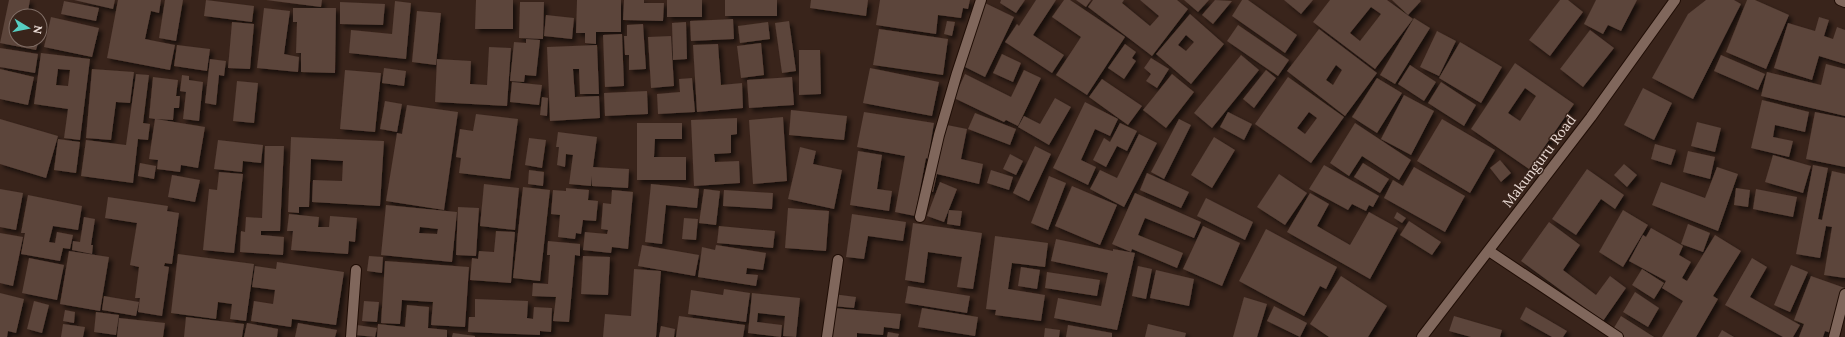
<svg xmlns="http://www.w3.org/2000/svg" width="1845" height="337" viewBox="0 0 1845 337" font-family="Lora,serif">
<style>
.building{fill:#5b443a;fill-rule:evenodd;filter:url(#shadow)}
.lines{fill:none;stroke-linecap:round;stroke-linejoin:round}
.minor-casing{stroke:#1f0d05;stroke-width:12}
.minor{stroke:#80675c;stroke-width:10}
.labels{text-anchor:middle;stroke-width:3;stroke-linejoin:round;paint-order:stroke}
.street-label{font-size:14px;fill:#ebdcd6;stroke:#39241b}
</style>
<defs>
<filter id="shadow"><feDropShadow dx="3.5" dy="3.5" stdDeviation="2" flood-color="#0009"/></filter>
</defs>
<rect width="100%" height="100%" fill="#39241b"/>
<g class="building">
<polygon points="9,0 30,0 27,16 16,16 16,40 39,40 36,50 0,43"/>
<polygon points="74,0 115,0 113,9"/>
<polygon points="118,0 161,0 159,13 151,11 145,39 175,45 170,70 107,58"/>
<polygon points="165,0 183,0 176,41 159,38"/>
<polygon points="206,0 254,6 252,22 204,16"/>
<polygon points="266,0 322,0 321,7"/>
<polygon points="476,0 513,0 513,29 475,29"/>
<polygon points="577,0 621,0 621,32 596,32 596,44 585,43 585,33 576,33"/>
<polygon points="624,0 644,0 644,3 664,3 663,21 623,20"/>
<rect x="667" y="0" width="35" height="17"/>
<rect x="725" y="0" width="52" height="16"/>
<polygon points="811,0 868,0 866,16 810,8"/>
<polygon points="880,0 970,0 968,9 963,8 961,18 938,15 936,34 876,25"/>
<polygon points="1001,0 1025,0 1016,13 1000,3"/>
<polygon points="1036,0 1056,0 1033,35 1064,55 1052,73 1005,42 1017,24 1019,26"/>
<polygon points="1064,0 1070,0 1125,37 1087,95 1056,75 1081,37 1052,17"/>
<polygon points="1076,0 1091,0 1086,7"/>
<polygon points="1093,0 1124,0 1122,3 1150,26 1159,16 1140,0 1177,0 1188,9 1152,56 1088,7"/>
<polygon points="1184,0 1209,0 1198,12"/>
<polygon points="1215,0 1232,1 1213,24 1202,15"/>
<polygon points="1242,0 1248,0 1297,35 1285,53 1232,16"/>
<polygon points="1284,0 1313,0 1301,14"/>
<path d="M 1330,0 L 1387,0 L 1413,19 L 1375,69 L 1313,22 ZM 1371,7 L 1381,14 L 1360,41 L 1350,33 Z"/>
<polygon points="1392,0 1420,0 1421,1 1408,15"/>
<polygon points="1560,0 1568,0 1583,12 1550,56 1529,40"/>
<polygon points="1596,0 1637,0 1621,31 1608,25 1603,34 1584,24"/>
<polygon points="1706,0 1734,0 1741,4 1693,99 1652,78 1688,14"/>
<polygon points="1747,0 1755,0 1789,15 1766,69 1726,52"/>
<polygon points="64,1 99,8 96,21 61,14"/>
<polygon points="395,1 411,3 406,59 349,53 351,30 392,34"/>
<polygon points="340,2 385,4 383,25 340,24"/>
<polygon points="520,2 544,2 543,39 519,38"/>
<polygon points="985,3 1014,17 985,77 957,63"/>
<polygon points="264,8 290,11 284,54 299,57 298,72 257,68"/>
<polygon points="293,8 336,8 335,73 301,72 301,53 296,53 297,22 293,22"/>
<polygon points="417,11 441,13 436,65 412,62"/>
<path d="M 1190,14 L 1224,44 L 1191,84 L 1156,54 ZM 1186,35 L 1194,42 L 1186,51 L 1178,45 Z"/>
<polygon points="546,15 574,18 572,39 544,36"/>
<polygon points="51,17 99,28 92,57 44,47"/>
<polygon points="1819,17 1829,20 1824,36 1833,39 1837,27 1845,30 1845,64 1819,56 1812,80 1774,68 1788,23 1815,31"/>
<polygon points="1414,18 1430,28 1395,84 1380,75"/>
<polygon points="733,19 734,39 691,41 690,21"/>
<polygon points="789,21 796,71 782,73 775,23"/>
<polygon points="947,21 955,22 952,36 944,34"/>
<polygon points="232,22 254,24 250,69 228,68"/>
<polygon points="686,22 687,59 673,60 672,23"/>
<polygon points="768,22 770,39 740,43 738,26"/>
<polygon points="643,24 646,69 629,70 629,55 625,55 624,36 627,36 627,25"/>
<polygon points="1238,25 1289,60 1278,76 1227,41"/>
<polygon points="879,29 948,39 943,75 873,65"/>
<path d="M 1319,29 L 1377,73 L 1345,116 L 1287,71 ZM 1336,65 L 1342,70 L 1333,85 L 1326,80 Z"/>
<polygon points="1590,30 1614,48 1583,87 1560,69"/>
<polygon points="1437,31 1456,41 1439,76 1420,67"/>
<polygon points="622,34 624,86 605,87 603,35"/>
<polygon points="671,36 674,86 651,88 648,37"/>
<polygon points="526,39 540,40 536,76 525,75 524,82 510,81 514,42 526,43"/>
<polygon points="1460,42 1502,67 1481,103 1439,78"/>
<polygon points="761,43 764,75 741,78 737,46"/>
<polygon points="718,44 721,85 742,83 743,108 697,112 693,45"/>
<polygon points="1125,44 1136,52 1132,58 1136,61 1124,79 1108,68"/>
<polygon points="177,45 210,49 207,71 174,66"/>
<polygon points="597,45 599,94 580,94 579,69 573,69 575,97 599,96 600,118 550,121 547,47"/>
<polygon points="489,47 511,48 507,106 435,102 437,59 471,61 470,84 487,85"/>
<polygon points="0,48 38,54 35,73 0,67"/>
<polygon points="799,50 820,50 821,94 799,95"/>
<path d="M 41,53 L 90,59 L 80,140 L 64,138 L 68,109 L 34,104 ZM 58,69 L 70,70 L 68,86 L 56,85 Z"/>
<polygon points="1002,54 1021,63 1013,82 993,73"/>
<polygon points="1241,55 1259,70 1212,128 1194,113"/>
<polygon points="1721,55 1765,74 1758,90 1714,71"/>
<polygon points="1151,58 1169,69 1157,88 1146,81 1151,74 1144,68"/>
<polygon points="210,59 226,61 224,76 219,75 216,105 205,103"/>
<path d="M 1515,63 L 1574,104 L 1529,169 L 1471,129 ZM 1525,88 L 1536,96 L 1520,121 L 1508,113 Z"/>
<polygon points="1826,64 1845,69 1845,116 1761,96 1767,72 1821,85"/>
<polygon points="1410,65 1436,82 1424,101 1398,84"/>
<polygon points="384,68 406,71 404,86 382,83"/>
<polygon points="870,68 939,82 932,116 863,103"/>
<polygon points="0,69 34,77 28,105 0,99"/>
<polygon points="92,69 134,72 130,103 116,102 111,140 86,138"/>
<polygon points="345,70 381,73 375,132 340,129"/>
<polygon points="1024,70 1041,78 1018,126 1006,120 1004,122 954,98 965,74 1011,97"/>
<polygon points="1266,70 1276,78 1254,108 1243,99"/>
<polygon points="136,74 149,75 143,123 150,124 148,140 138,139 133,183 81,176 86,140 126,145"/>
<polygon points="1172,74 1194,92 1166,128 1143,110"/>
<polygon points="182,75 189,76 189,80 203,82 199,121 183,119 186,92 180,91"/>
<polygon points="153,77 178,80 176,96 180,96 179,108 174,108 173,120 156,119 205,127 198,168 181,165 180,172 157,169 158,160 149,159 155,119 149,118"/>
<polygon points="792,77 794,105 749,108 747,80"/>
<path d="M 1288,77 L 1344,117 L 1311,163 L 1255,124 ZM 1309,112 L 1317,118 L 1305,134 L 1297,128 Z"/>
<polygon points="692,78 695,112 658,114 657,94 680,92 679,79"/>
<polygon points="1377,78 1402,93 1377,133 1352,117"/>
<polygon points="1102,79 1142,106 1128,125 1089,97"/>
<polygon points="237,81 258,83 254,123 233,121"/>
<polygon points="512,82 542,85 539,105 510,102"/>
<polygon points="1441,82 1476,105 1464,126 1428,103"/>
<polygon points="1643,88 1672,103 1654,140 1624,125"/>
<polygon points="647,91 648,114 605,116 604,93"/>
<polygon points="1404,95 1434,111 1411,155 1381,139"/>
<polygon points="542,97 548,98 547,116 540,115"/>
<polygon points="1055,98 1071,107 1049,145 1018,127 1024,116 1040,124"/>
<polygon points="1762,100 1809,112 1805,132 1775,125 1773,137 1793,141 1789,157 1751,148"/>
<polygon points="385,101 402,104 397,132 380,129"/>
<polygon points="1085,102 1118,119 1110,136 1095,129 1081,160 1096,167 1088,185 1053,168"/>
<polygon points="407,105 458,112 444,210 386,201 397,133 402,134"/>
<polygon points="791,110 847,116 844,140 789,135"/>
<polygon points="864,112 934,123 928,159 926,158 915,216 895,212 905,156 857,147"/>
<polygon points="1228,112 1252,124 1244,140 1220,127"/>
<polygon points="1815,112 1845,118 1845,167 1806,159"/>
<polygon points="975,113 1016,129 1010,145 968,129"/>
<polygon points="476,114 518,119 510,179 459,173 461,158 456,157 460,129 473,131"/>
<polygon points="783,117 787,181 753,184 749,120"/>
<polygon points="737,118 737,134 731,135 731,153 714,154 715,162 739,161 740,183 694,186 691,120"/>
<polygon points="0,119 58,136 46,178 0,164"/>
<polygon points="1179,119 1191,125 1164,179 1151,172"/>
<polygon points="1442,119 1495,150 1470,193 1417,161"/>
<polygon points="1697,122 1721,128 1715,152 1691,146"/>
<polygon points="637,123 682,123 682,139 655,139 654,157 686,157 686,180 637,180"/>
<polygon points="1120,123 1137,131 1127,151 1117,146 1106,167 1093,160 1104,138 1110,142"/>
<polygon points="1355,123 1411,160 1399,180 1362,156 1349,176 1330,163"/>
<polygon points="942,124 967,129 961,159 983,164 979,184 937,174 933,192 922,189"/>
<polygon points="558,132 597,137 593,167 629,169 628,188 592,186 592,176 591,186 569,184 573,155 566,154 565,167 557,165 559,147 556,147"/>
<polygon points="1139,134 1157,143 1124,207 1090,189 1100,170 1117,178"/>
<polygon points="291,137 384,141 380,206 312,202 313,180 342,181 343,161 311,159 309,207 299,207 299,213 288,212"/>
<polygon points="1214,137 1235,150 1212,188 1191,175"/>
<polygon points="529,138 546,140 542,168 525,165"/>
<polygon points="58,139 80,142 76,173 54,170"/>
<polygon points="218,140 263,145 261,163 243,161 242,172 214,169"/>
<polygon points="1655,144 1676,150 1671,165 1651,159"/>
<polygon points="265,146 284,146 280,231 261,231 261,235 284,237 283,255 240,252 241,231 245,232 246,217 262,218"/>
<polygon points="1035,146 1051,154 1029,201 1013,193"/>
<polygon points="800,147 816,151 813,164 842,170 834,209 788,199"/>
<polygon points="858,151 882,155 877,189 892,191 889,211 850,205"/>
<polygon points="1688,151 1715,157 1710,179 1683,172"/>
<polygon points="1010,154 1023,161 1016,175 1003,169"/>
<polygon points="1773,155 1811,166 1803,193 1765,182"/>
<polygon points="1500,160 1511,173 1501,182 1490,168"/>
<polygon points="140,163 156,166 154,179 138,176"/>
<polygon points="1363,163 1389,179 1380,193 1354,177"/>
<polygon points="1624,164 1637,175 1627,187 1614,175"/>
<polygon points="1324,165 1379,196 1373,207 1369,205 1366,211 1352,204 1348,210 1309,189"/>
<polygon points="1813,165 1828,168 1818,219 1822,220 1832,171 1845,174 1845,278 1824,275 1832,227 1826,226 1820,258 1796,254"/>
<polygon points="1414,167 1465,196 1445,232 1384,198 1393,180 1403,186"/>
<polygon points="1717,167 1738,174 1718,231 1652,205 1661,182 1705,198"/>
<polygon points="1587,169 1624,195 1615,209 1601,199 1576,235 1552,219"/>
<polygon points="529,170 544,172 543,186 528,184"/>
<polygon points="991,170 1013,177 1009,190 987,183"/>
<polygon points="219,172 243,174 234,253 203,250 209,189 217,190"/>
<polygon points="1147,173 1189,192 1181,208 1140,190"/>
<polygon points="1279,174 1307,193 1285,225 1257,207"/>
<polygon points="172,175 200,180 195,202 168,197"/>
<polygon points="1049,176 1066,183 1048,230 1031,223"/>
<polygon points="940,182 957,189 944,222 927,216"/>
<polygon points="484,184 519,188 515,230 480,226"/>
<polygon points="651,184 699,189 697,208 666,205 662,244 645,242"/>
<polygon points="1072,186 1117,205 1100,245 1055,226"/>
<polygon points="523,187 550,190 540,281 513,278"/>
<polygon points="566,188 589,190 588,200 598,201 596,221 583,220 581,234 576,233 575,239 558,237 560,215 551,214 553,190 566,191"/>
<polygon points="1736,188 1750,190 1748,207 1734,205"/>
<polygon points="0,189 23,193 16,230 0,227"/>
<polygon points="704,189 720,191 716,225 699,223"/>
<polygon points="1756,189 1797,197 1793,217 1753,209"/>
<polygon points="612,190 633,192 628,249 612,247 611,253 583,250 585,232 607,234 608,230 601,229 603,203 611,204"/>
<polygon points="724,190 773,193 772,209 723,206"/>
<polygon points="1135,193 1201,222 1194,238 1145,218 1138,235 1183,253 1177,268 1132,249 1131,252 1112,244"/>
<polygon points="1310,193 1329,204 1317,226 1350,245 1369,212 1398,228 1370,279 1287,232"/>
<polygon points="28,195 82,206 78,230 53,226 49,242 55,243 57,232 73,235 70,249 63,248 60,261 21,254 25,233 21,233"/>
<polygon points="108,197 168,206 167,211 179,213 172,264 165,263 164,266 169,267 162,316 138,312 140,298 135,298 139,267 130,265 137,223 105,218"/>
<polygon points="1206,198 1253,222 1245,240 1197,216"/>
<path d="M 386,205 L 457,212 L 452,262 L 381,255 ZM 420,227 L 438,229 L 437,234 L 419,233 Z"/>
<polygon points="458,207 479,208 476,256 456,255"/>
<polygon points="788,208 829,211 826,251 785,248"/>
<polygon points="949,210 962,211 960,226 947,224"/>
<polygon points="1623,210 1648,225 1623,267 1599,252"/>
<polygon points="1397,212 1406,218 1402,223 1394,218"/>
<polygon points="289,214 319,217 318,227 329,227 330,216 357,218 355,242 349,241 348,254 291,250 293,231 287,231"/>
<polygon points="852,214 906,222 903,241 868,236 864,259 846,257"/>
<polygon points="84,217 95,219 91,245 93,245 92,254 72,250 73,241 80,242"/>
<polygon points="684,218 698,219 696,240 682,239"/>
<polygon points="1409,221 1441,242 1432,255 1400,235"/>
<polygon points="1549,222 1580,245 1563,270 1596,295 1610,276 1626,288 1603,321 1521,261"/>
<polygon points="913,223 982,233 973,289 957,287 962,257 928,252 924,283 905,280"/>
<polygon points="1688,224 1710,233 1703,252 1681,244"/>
<polygon points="719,226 775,231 773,248 717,243"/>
<polygon points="1203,226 1240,243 1222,286 1183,269"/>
<polygon points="1651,228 1683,246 1679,255 1691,262 1682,278 1687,281 1715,235 1741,251 1713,296 1718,299 1696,337 1662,337 1683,301 1662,288 1666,281 1629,261 1643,235 1646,237"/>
<polygon points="1266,229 1337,267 1326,289 1320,286 1304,316 1239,281"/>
<polygon points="496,231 515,232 511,283 470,280 472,258 478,259 479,251 494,252"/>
<polygon points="0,233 23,237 13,286 0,283"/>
<polygon points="995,236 1048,243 1045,267 1012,263 1008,289 1045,295 1041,321 995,315 996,310 986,309"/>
<polygon points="1056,239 1113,251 1113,249 1135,253 1117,330 1054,318 1058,298 1101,306 1108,273 1051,261"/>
<polygon points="548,241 580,244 580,256 575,255 569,322 553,321 556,297 532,296 533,283 548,284 550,255 547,255"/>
<polygon points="642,245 699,255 695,276 638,266"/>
<polygon points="716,245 766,253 763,270 747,268 746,274 758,275 756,286 698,277 702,247 715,250"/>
<polygon points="69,251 109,257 100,311 60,304"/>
<polygon points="178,254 254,264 246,321 230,319 232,304 218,302 216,319 171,313"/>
<polygon points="369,256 383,257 382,273 367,271"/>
<polygon points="583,256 610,257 608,295 581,294"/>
<polygon points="29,258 64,265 57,300 22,293"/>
<polygon points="1752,258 1767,267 1750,297 1800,325 1793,337 1783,337 1725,305"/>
<polygon points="385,261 469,267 465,327 431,325 433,302 402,300 400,324 381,323"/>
<polygon points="277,262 344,272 336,325 292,319 291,327 251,321 254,301 273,304 275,290 252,287 255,266 276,269"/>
<polygon points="1791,265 1808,272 1790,312 1774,305"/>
<polygon points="1138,266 1152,269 1146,299 1132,296"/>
<polygon points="1021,267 1040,270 1037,289 1018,286"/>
<polygon points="634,269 661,271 656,337 603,337 605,314 631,316"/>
<polygon points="1642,269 1664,283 1654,299 1632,285"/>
<polygon points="1156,270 1194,279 1189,306 1150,298"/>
<polygon points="1047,272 1100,280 1097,296 1045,288"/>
<polygon points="1341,276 1387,306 1368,337 1329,337 1310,324"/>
<polygon points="1811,276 1845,288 1845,296 1831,333 1825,331 1823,337 1799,337 1804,324 1794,320"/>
<polygon points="908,286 970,296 967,313 905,303"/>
<polygon points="724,289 750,293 746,322 688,314 691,290 723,295"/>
<polygon points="1635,292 1659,308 1648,327 1623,312"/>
<polygon points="0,293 24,299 16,333 8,331 7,337 0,337"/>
<polygon points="752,293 800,298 796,337 783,336 785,316 758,313 757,322 782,325 781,337 748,333"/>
<polygon points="833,294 856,297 854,308 832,306"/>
<polygon points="104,296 139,302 136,316 102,310"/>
<polygon points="1244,297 1267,304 1257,337 1233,337"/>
<polygon points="475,299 528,301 527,318 533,319 534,307 552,308 551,332 540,331 540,335 468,332 469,317 475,317"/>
<polygon points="34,301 49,305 42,333 27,329"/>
<polygon points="364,301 379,302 377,322 362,321"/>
<polygon points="407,305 429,307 428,328 447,330 447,337 377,337 378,324 405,327"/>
<polygon points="1274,306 1307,323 1300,337 1267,321"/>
<polygon points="1526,307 1567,331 1563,337 1552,337 1520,319"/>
<polygon points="834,308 901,314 899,329 884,327 883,335 857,333 857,337 827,337"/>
<polygon points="922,308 978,317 975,336 918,327"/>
<polygon points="65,310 75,312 74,323 63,321"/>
<polygon points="96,312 119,315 116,335 94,332"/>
<polygon points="679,316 745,325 743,337 676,337"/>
<polygon points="1454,316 1502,330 1500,337 1471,337 1449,331"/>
<polygon points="1621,316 1654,337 1621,337 1612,331"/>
<polygon points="186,317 244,324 242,337 184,337"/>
<polygon points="119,318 165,323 163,337 117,337"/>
<polygon points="247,323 278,329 277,337 244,337"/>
<polygon points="298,323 337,330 335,337 295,337"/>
<polygon points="63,324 85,327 83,337 61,337"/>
<polygon points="1148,324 1186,333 1185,337 1145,337"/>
<polygon points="357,325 377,328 375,337 355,335"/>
<polygon points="1068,325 1112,333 1112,337 1066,337"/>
<polygon points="661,326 675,329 674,337 659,337"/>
<polygon points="1045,328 1060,330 1059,337 1044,337"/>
<polygon points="1722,330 1734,337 1718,337"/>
<polygon points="888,332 899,334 898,337 887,337"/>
<polygon points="453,333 475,336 475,337 452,337"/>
</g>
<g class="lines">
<g class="minor-casing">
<g id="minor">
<polyline points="1840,0 1845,2"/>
<polyline points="920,217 939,135 957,73 981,0"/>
<polyline points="1489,251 1618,337"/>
<polyline points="351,337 356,270"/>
<polyline points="827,337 838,260"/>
<polyline points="1422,337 1591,117 1675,0"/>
<polyline points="1834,337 1845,294"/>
</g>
</g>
<use href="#minor" class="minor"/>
</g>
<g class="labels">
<g class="street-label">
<text transform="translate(1539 161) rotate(-53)" y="5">Makunguru Road</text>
</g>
</g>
<g transform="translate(28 28) rotate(100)"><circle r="19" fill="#39241b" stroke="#806e66"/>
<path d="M0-3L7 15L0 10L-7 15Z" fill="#57cec1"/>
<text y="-6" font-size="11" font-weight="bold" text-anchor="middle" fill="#ebdcd6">N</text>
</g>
</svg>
